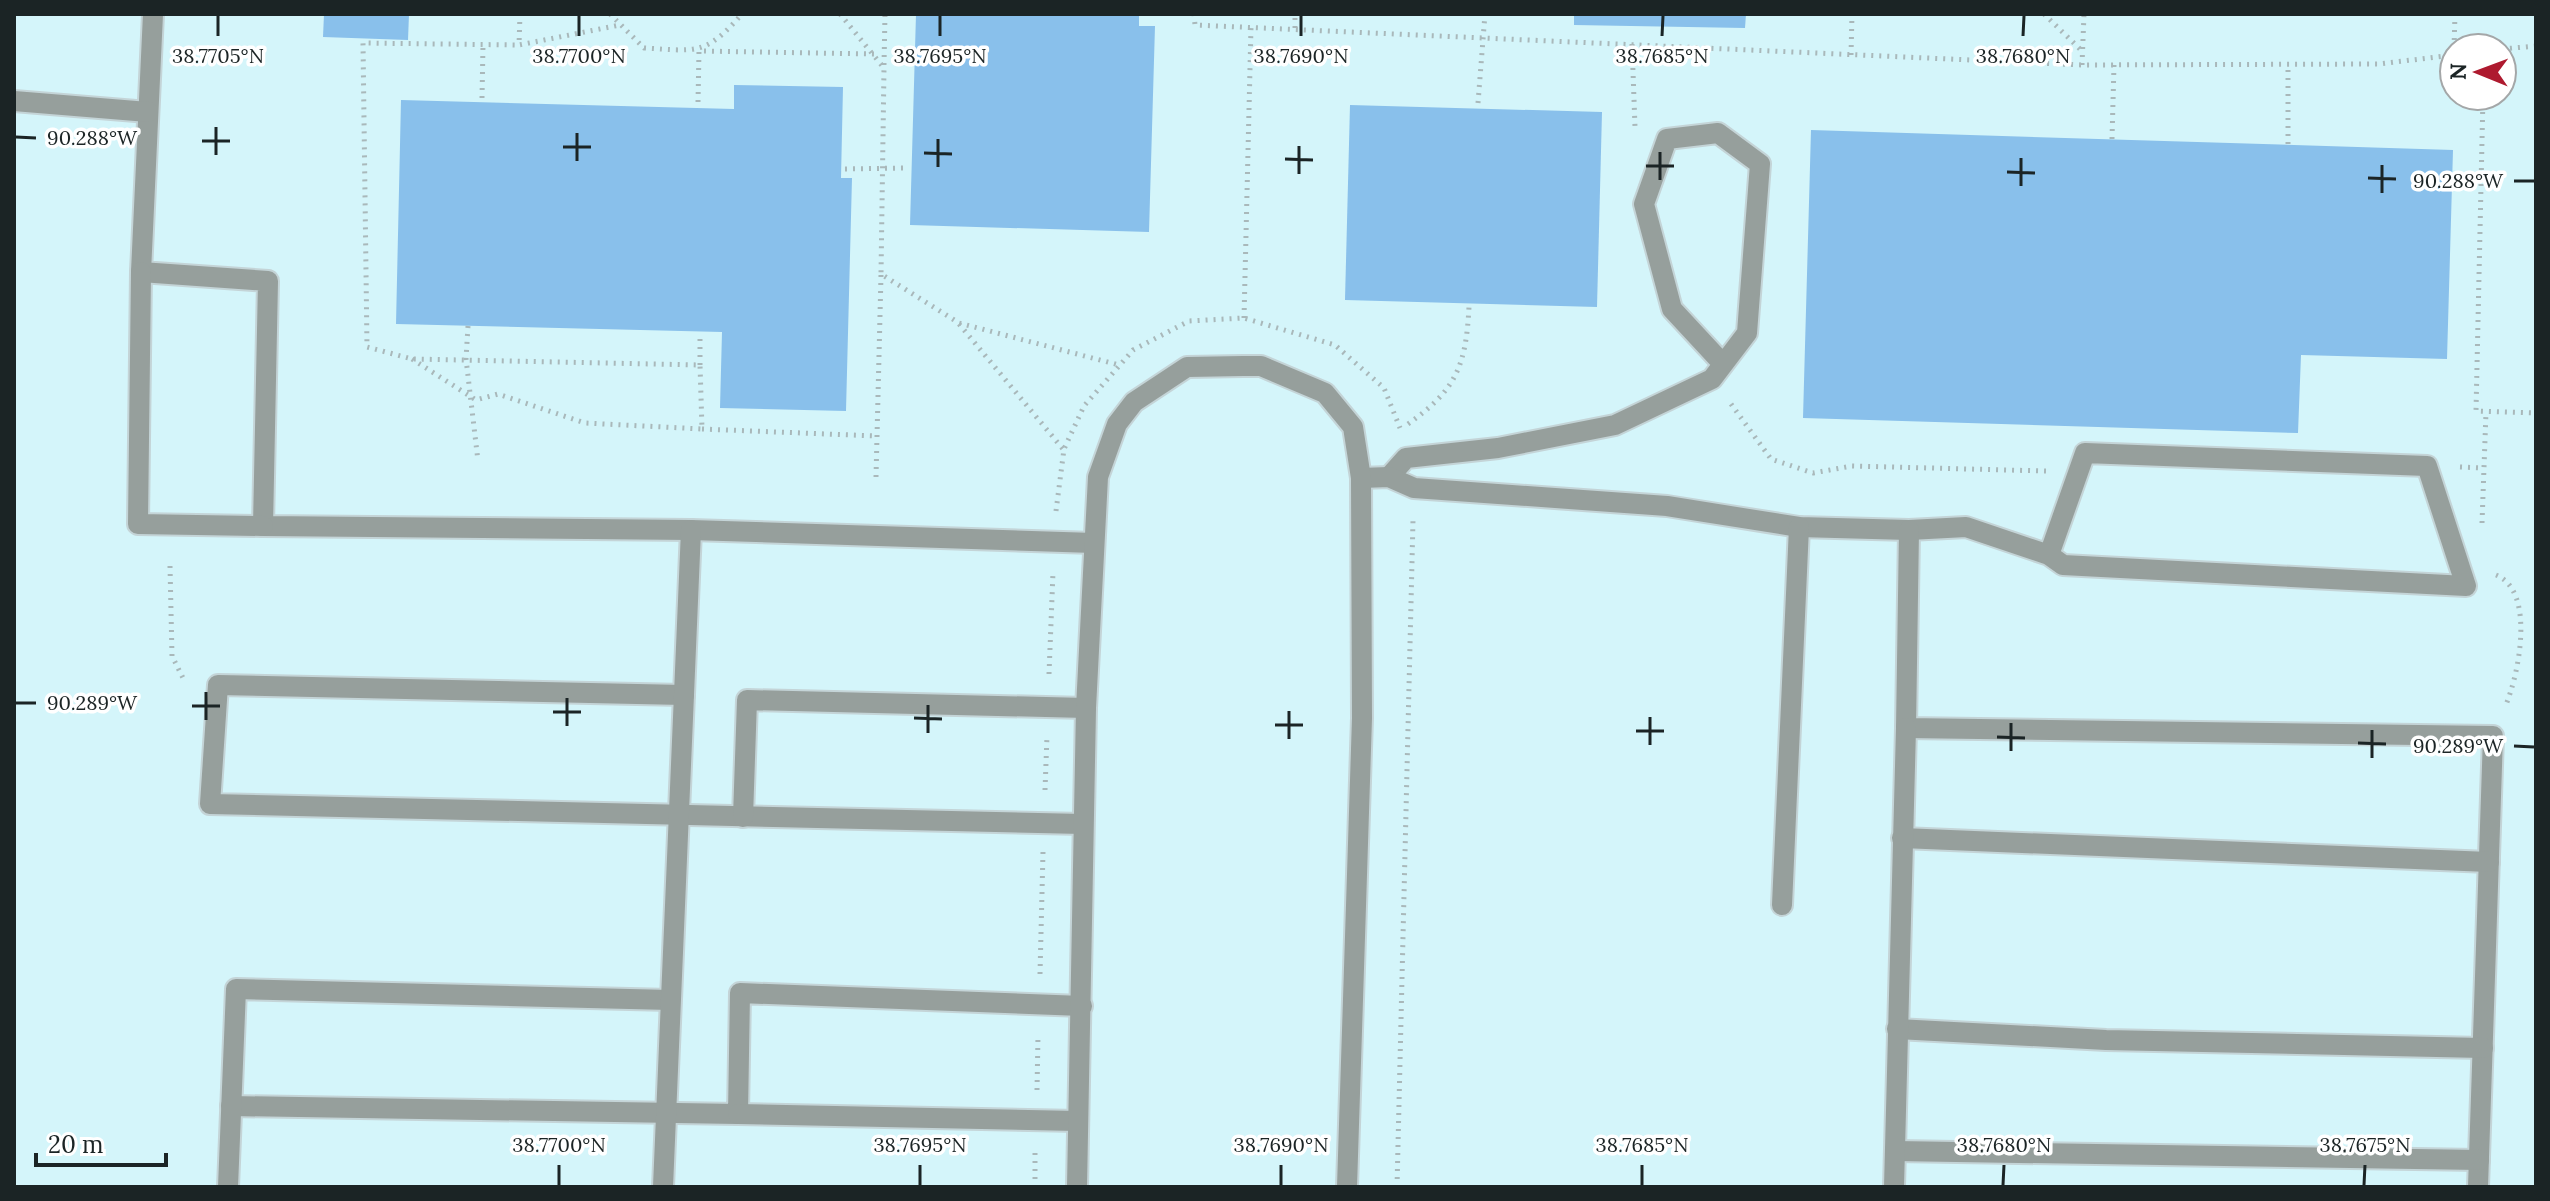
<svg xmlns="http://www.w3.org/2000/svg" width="2550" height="1201" viewBox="0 0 2550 1201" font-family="Lora,serif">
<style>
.built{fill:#d4f5fa;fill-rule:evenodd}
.building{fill:#89c0eb}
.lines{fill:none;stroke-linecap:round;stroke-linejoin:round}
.minor-casing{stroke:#c4d4d7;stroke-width:24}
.path{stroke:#a9b8ba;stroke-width:5;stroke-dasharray:2 6;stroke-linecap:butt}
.minor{stroke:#969f9c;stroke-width:20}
.ticks{fill:none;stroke:#1b2425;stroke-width:3}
.ticks-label{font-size:20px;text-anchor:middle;fill:#1b2425;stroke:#fff;stroke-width:7;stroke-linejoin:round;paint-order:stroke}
</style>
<rect width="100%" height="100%" fill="#e9fbfe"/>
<path class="built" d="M 14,14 L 2536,14 L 2536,1187 L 14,1187 ZM 2454,48 L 2502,48 L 2502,96 L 2454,96 Z"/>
<g class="building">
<polygon points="324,14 409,14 408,40 323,37"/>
<polygon points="916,14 1139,14 1139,26 1155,26 1149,232 910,225"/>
<polygon points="1574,14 1746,14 1745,28 1574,25"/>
<polygon points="734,85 843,87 841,178 852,178 846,411 720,408 722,332 396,324 401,100 734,109"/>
<polygon points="1350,105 1602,112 1597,307 1345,300"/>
<polygon points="1811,130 2453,150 2447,359 2301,355 2298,433 1803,418"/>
</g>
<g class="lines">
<g class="minor-casing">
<g id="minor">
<polyline points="153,14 141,272 268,281 263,526 691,530 1094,543"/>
<polyline points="14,101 148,112"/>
<polyline points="141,272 138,524 263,526"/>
<polyline points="1389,477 1406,458 1498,448 1615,425 1712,379 1747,333 1760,164 1718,133 1667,139 1644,204 1672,309 1723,364"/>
<polyline points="1361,478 1389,477 1414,488 1667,506 1799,527 1909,530 1966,527 2049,555 2063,565 2466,586 2427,466 2085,453 2049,555"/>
<polyline points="1909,530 1906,728 2493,736 2478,1187"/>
<polyline points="684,695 218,685 210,804 1083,824"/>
<polyline points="743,817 747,700 1086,708"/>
<polyline points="1902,838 2489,862"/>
<polyline points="1782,905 1799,527"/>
<polyline points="1897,1029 2106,1040 2483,1048"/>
<polyline points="231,1106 738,1114 740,993 1082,1006"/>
<polyline points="738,1114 1078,1121"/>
<polyline points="1895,1151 2479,1160"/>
<polyline points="228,1187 236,989 670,1000"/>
<polyline points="663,1187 691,530"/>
<polyline points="1077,1187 1086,708 1098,477 1117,424 1134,402 1187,367 1243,366 1261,366 1325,393 1353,427 1361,478 1362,718 1347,1187"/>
<polyline points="1894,1187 1906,728"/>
</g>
</g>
<g class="path">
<polyline points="520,14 519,45 620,25"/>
<path d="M 610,14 L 644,48 C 697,51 705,56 742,14"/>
<polyline points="840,14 884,68 881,274 959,323 1119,365"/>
<polyline points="1194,14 1195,25 2082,65 2378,64 2454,55"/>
<polyline points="2044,14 2082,51"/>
<polyline points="1295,28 1295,14"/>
<polyline points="1632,44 1635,127"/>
<polyline points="2454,48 2455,14"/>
<polyline points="2502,49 2536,46"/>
<polyline points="1851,55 1852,14"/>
<polyline points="884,65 885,14"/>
<polyline points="2082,65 2084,14"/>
<polyline points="2483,96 2476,411 2536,413"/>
<polyline points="482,98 483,45"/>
<polyline points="698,102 699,51 874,54"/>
<polyline points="1478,103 1485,14"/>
<polyline points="2112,139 2114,65"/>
<polyline points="2288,144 2288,64"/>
<polyline points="845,169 907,168"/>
<polyline points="1244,318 1251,27"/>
<polyline points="959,324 1063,449"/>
<polyline points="468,326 466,359 478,461"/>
<polyline points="412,359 476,400 498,394 585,423 702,429 700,365 412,359 367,347 363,43 519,45"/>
<polyline points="700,365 700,337"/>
<polyline points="1731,404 1771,459 1813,473 1852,466 2046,471"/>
<path d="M 1408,424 C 1456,390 1466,366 1469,307"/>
<polyline points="702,429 876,436"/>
<polyline points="2460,467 2483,468"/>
<polyline points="876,477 881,275"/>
<polyline points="1056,511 1064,449 1084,406 1133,350 1189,321 1244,318 1335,345 1384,388 1400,428"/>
<polyline points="2482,523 2486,412"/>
<polyline points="170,566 172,656 185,682"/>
<path d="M 2496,575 C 2536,591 2519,675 2505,707"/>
<polyline points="1049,674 1053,572"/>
<polyline points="1045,790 1047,736"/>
<polyline points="1040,974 1043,852"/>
<polyline points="1037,1090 1038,1036"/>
<polyline points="1035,1187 1035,1152"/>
<polyline points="1397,1187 1413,520"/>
</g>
<use href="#minor" class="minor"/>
</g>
<path class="ticks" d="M 218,36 L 218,16M 579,36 L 579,16M 940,36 L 940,16M 1301,36 L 1301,16M 1662,36 L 1663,16M 2023,36 L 2024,16M 16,137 L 36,138M 202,141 L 230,141M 563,147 L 591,147M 924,153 L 952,154M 216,155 L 216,127M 1285,159 L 1313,160M 577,161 L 577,133M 1646,166 L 1674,166M 938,167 L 938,139M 2007,172 L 2035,173M 1299,174 L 1299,146M 2368,178 L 2396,179M 1660,180 L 1660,152M 2514,181 L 2534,181M 2021,186 L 2021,158M 2382,193 L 2382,165M 16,703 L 36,703M 192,706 L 220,706M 553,712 L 581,712M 914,718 L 942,719M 206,720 L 206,692M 1275,725 L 1303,725M 567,726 L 567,698M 1636,731 L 1664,731M 928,733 L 928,705M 1997,737 L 2025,738M 1289,739 L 1289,711M 2358,743 L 2386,744M 1650,745 L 1650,717M 2514,746 L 2534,747M 2011,751 L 2011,723M 2372,758 L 2372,730M 559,1185 L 559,1165M 920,1185 L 920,1165M 1281,1185 L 1281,1165M 1642,1185 L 1642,1165M 2003,1185 L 2004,1165M 2364,1185 L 2365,1165"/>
<g class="ticks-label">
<text x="218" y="63">38.7705°N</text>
<text x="579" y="63">38.7700°N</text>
<text x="940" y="63">38.7695°N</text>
<text x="1301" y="63">38.7690°N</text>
<text x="1662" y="63">38.7685°N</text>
<text x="2023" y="63">38.7680°N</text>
<text x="92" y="145">90.288°W</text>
<text x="2458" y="188">90.288°W</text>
<text x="92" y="710">90.289°W</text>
<text x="2458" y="753">90.289°W</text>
<text x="559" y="1152">38.7700°N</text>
<text x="920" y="1152">38.7695°N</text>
<text x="1281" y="1152">38.7690°N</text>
<text x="1642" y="1152">38.7685°N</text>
<text x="2004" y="1152">38.7680°N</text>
<text x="2365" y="1152">38.7675°N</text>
</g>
<rect width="2550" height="1201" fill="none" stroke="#1b2425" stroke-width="32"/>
<g transform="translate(2478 72) rotate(271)"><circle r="38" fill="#ffffff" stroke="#a4a7a8" stroke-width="2"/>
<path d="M0-6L14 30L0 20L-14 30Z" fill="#ae1a2f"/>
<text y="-12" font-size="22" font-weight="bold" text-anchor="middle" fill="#1b2425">N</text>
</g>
<path d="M36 1153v12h130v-12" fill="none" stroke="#1b2425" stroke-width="4"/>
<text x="48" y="1153" font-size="24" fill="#1b2425" stroke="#ffffff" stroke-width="6" paint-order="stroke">20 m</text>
</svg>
